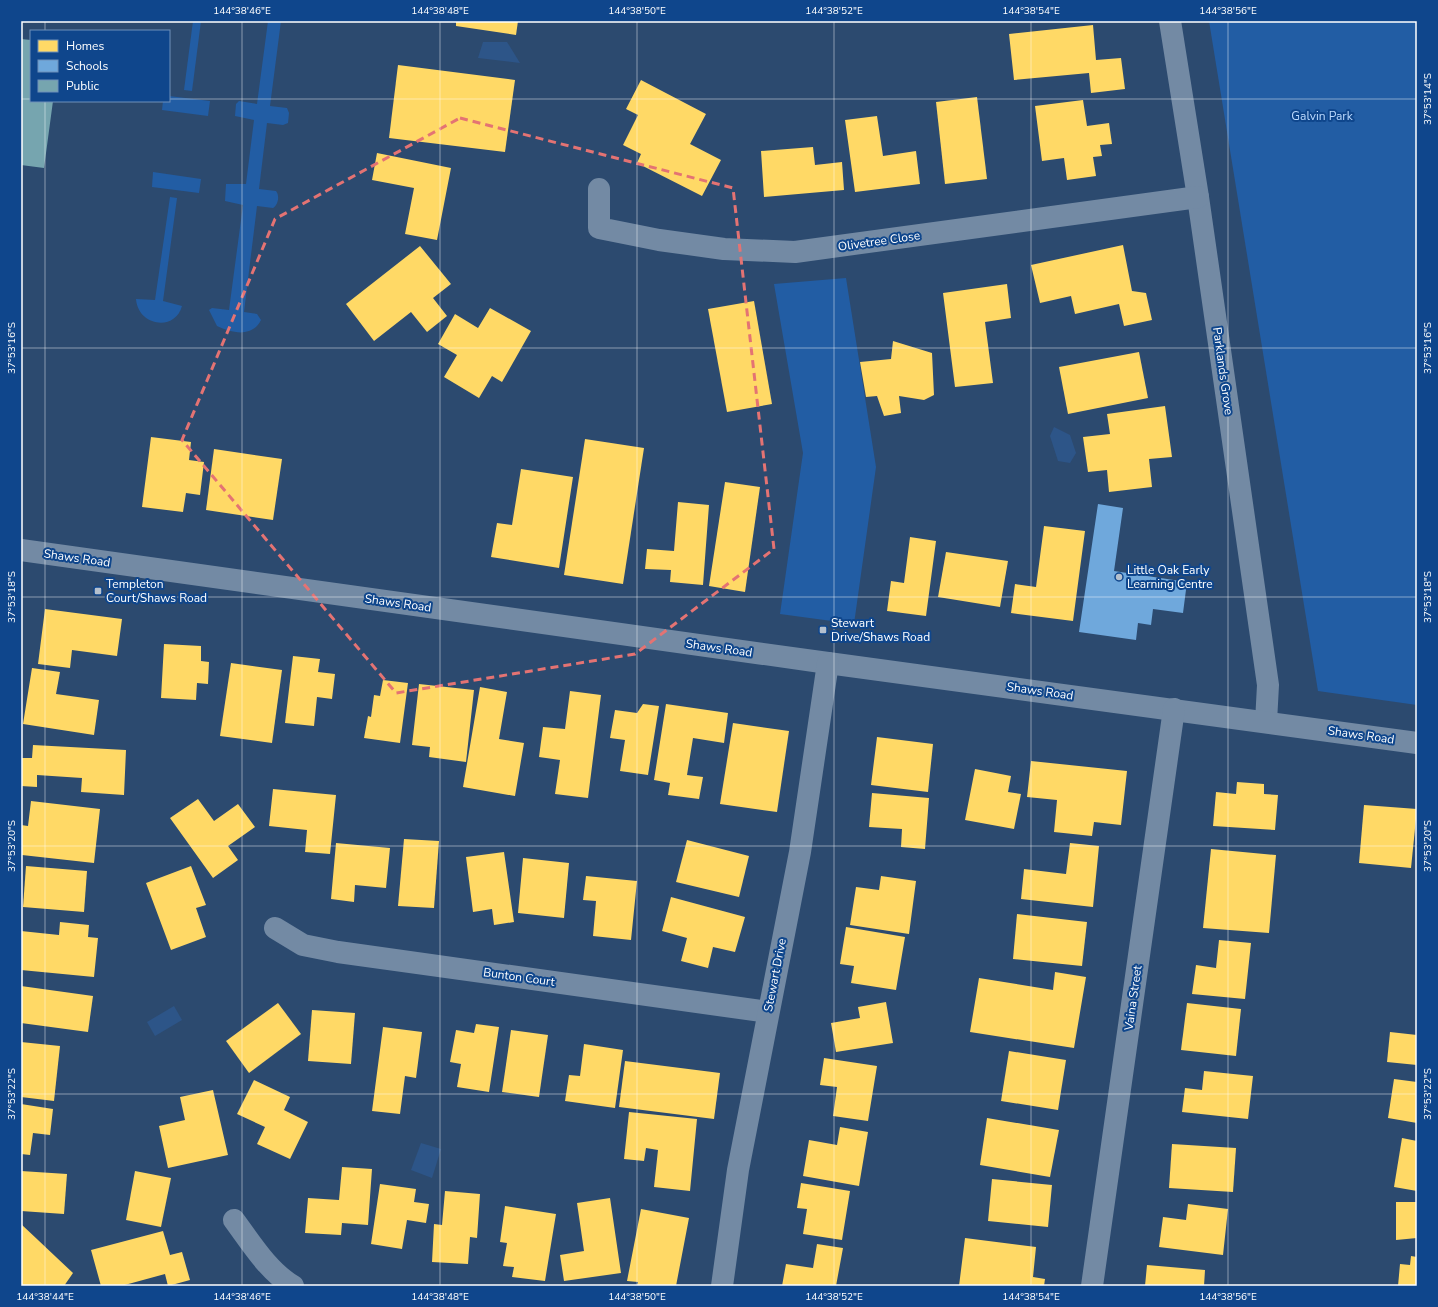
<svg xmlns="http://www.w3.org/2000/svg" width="1438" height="1307" viewBox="0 0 1438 1307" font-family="'Nunito Sans',sans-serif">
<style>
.green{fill:#225da4}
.water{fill:#2d5588}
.homes{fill:#ffd966}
.schools{fill:#6fa8dc}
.public{fill:#76a5af}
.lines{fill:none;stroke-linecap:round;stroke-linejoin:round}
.minor{stroke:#738aa4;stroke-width:22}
.marked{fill:none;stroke:#e47373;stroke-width:3;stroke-dasharray:8 5;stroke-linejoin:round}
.ticks{fill:none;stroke:#fff;stroke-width:1;stroke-opacity:0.45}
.poi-dot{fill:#b5c0cd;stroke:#0f468c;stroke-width:1.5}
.labels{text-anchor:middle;stroke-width:4;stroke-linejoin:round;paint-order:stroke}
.park-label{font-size:12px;fill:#bcdafe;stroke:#0f468c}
.street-label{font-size:12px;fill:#fff;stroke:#0f468c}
.poi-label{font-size:12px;fill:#fff;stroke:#0f468c;text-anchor:start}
.neatline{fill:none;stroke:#fff;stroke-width:1.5}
.ticks-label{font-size:10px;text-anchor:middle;fill:#fff}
</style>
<rect width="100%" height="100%" fill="#2c4a6f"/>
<g class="green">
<polygon points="193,21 201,21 192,91 184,90"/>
<path d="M 268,21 L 281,21 L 270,106 L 287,108 L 289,113 L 288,123 L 283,125 L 267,123 L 259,189 L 276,191 C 280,196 278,205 273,208 L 257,206 L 244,312 L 257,314 L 261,320 C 252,338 232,333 217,326 L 209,310 L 212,308 L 229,310 L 243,205 L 225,201 L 226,184 L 246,184 L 254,120 L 235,116 L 236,104 L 239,101 L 257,104 Z"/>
<polygon points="1209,21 1417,21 1417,705 1318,691"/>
<polygon points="169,96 210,101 208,116 162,110 163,101 169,101"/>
<polygon points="153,172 201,179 199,193 152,187"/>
<path d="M 170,197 L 177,198 L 163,301 L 182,306 C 175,332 138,326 136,299 L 155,300 Z"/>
<polygon points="846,278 876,467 854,624 780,614 803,453 774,284"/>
</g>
<g class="water">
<polygon points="483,42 507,42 520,63 478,58"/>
<polygon points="1054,427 1070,435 1076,453 1070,463 1058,461 1050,436"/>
<polygon points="174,1006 182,1020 155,1036 147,1022"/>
<polygon points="421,1143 441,1149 432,1178 411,1170"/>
</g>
<g class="homes">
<polygon points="456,21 518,21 516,35 456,26"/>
<polygon points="1093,25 1096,60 1121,58 1125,89 1091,93 1089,73 1014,80 1009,34"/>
<polygon points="398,65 515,80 505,152 389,138"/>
<polygon points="641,80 706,114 690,144 721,160 702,196 637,163 641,154 623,145 638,115 626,109"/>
<polygon points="977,97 987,179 945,184 936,102"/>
<polygon points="1083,100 1087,126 1109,123 1112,144 1100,145 1102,156 1093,157 1096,176 1067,180 1064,158 1042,161 1035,106"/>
<polygon points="877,116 883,156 916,151 920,184 855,192 845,120"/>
<polygon points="813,147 815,165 842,162 844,190 764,197 761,151"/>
<polygon points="377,153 451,168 437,240 405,234 414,188 372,180"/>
<polygon points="1123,245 1132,291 1146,293 1152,320 1124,326 1119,304 1075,314 1071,296 1040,303 1031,265"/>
<polygon points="420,246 451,284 433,298 447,316 427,332 411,312 374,341 346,304"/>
<polygon points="1007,284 1011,318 985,322 993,383 955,387 943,293"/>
<polygon points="754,301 772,404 727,412 708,309"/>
<polygon points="490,308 531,331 502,382 492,376 479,398 444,377 457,355 438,344 455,314 478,328"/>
<polygon points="893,341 932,353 934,395 924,400 899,396 901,413 884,416 877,396 866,397 860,362 891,359"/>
<polygon points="1139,352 1148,398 1068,414 1059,367"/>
<polygon points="1165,406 1172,457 1149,459 1152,487 1109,492 1107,470 1088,472 1083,437 1110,434 1107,414"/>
<polygon points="151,437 191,442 189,460 204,462 200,495 186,493 183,512 142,507"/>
<polygon points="585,439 644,448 623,584 564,575"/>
<polygon points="214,449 282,459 273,520 206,510"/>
<polygon points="521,469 573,477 559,568 491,557 497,523 512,525"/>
<polygon points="725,482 760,487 745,592 709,586"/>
<polygon points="678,502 709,505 703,585 670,582 671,570 645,569 647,549 674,551"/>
<polygon points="1044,526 1085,531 1073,621 1011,613 1015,584 1036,587"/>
<polygon points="910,537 936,541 926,616 887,611 891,581 904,583"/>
<polygon points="946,552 1008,561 1000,607 938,597"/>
<polygon points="45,609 122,619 117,656 72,650 70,668 38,664"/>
<polygon points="164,644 201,646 201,661 209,662 208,684 197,683 196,700 161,698"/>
<polygon points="293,656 320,659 318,672 335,674 332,699 317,697 314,726 285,723"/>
<polygon points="231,663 282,670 272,743 220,736"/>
<polygon points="32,668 60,672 56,694 99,700 94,735 23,724"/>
<polygon points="383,680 408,683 400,743 364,738 368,716 371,717 374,695 380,696"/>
<polygon points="419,684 474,690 466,762 429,757 430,747 412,745"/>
<polygon points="480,687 507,692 499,739 524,743 515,796 463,787"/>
<polygon points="570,691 601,695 588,798 555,794 560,760 539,757 543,727 565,729"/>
<polygon points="643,704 659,706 648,775 620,771 625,740 610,738 615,710 637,713"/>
<polygon points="666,704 728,713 724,743 693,738 687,775 703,777 699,799 668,795 670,783 654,780"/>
<polygon points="733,723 789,731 777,812 720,804"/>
<polygon points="877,737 933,744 928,792 871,785"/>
<polygon points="33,745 126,750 124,795 81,792 82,778 37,775 37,787 21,786 21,758 32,758"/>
<polygon points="1031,761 1127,771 1121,825 1094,822 1092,836 1054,832 1057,800 1027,797"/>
<polygon points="975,769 1011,776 1008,792 1021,794 1014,829 965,820"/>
<polygon points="1237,782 1264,784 1264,794 1278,795 1275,830 1213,826 1216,792 1236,794"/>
<polygon points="273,789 336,795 330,854 305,852 307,830 269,826"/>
<polygon points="872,793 929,798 925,849 901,847 902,829 869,827"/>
<polygon points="198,799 214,821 238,804 255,827 228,846 238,860 213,878 170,818"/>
<polygon points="31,801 100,809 94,863 22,855 21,825 28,826"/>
<polygon points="1364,805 1417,809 1411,868 1359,863"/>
<polygon points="404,839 439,841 434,908 398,906"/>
<polygon points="687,840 749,856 739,897 676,882"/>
<polygon points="336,843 390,848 386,888 355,885 354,902 331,899"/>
<polygon points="1070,843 1099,846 1093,907 1021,899 1024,869 1066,874"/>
<polygon points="1211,849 1276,855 1269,933 1203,928"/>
<polygon points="504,852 514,922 494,925 492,909 473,912 466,857"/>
<polygon points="523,858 569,863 564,918 518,913"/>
<polygon points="26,866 87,871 84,912 23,907"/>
<polygon points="191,866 206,905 196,908 206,937 171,950 146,883"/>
<polygon points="586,876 637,881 631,940 593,936 596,901 583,900"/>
<polygon points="881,876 916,881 909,934 850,925 856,887 879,890"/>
<polygon points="671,897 745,917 735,952 713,947 708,968 681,961 687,938 662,931"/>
<polygon points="1017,914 1087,922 1082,966 1013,959"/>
<polygon points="60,922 89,925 88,937 98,938 94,977 21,970 21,931 59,935"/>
<polygon points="846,927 905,937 896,990 851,983 854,966 840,964"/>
<polygon points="1219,940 1251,943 1245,999 1192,994 1196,965 1216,968"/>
<polygon points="1055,972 1086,977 1074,1048 970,1032 979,978 1053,990"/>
<polygon points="21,986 93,996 88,1032 21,1023"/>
<polygon points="886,1002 893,1043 836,1052 831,1023 860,1018 858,1007"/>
<polygon points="278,1003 301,1034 249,1073 226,1041"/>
<polygon points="1187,1003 1241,1009 1236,1056 1181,1050"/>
<polygon points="312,1010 355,1013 351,1064 308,1061"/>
<polygon points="476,1024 499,1027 489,1092 457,1087 461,1064 450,1062 456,1030 474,1033"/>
<polygon points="383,1027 422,1032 416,1078 405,1076 400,1114 372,1111"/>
<polygon points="511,1030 548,1035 539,1097 502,1092"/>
<polygon points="1390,1032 1417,1035 1417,1065 1387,1062"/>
<polygon points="21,1042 60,1046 54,1101 21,1097"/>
<polygon points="584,1044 623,1050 615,1108 565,1101 569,1075 580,1076"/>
<polygon points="1009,1051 1066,1060 1058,1110 1001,1101"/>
<polygon points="824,1058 877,1066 868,1121 833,1116 837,1087 820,1085"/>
<polygon points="625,1061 720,1073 714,1119 619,1107"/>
<polygon points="1204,1071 1253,1076 1248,1119 1182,1112 1185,1088 1202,1090"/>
<polygon points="1394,1079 1417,1082 1417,1123 1388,1118"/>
<polygon points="254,1080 290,1097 284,1110 308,1122 290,1159 257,1144 265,1127 237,1114"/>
<polygon points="213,1090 228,1155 168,1168 159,1126 185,1120 180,1097"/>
<polygon points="21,1104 53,1109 50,1135 33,1133 30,1155 21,1154"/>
<polygon points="629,1112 697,1119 690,1191 654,1187 658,1150 646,1148 644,1161 624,1159"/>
<polygon points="987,1118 1059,1130 1050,1177 980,1165"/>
<polygon points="840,1127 868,1132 859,1186 803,1176 809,1140 837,1145"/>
<polygon points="1402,1138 1417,1141 1417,1191 1394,1187"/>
<polygon points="1172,1144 1236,1148 1233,1192 1169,1188"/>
<polygon points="342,1167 372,1169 368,1225 342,1223 341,1235 305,1233 308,1198 339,1200"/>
<polygon points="21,1171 67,1174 64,1214 21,1211"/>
<polygon points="135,1171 171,1178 161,1227 126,1220"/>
<polygon points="992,1179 1052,1185 1048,1227 988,1221"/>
<polygon points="801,1183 850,1191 842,1240 803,1234 807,1209 797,1208"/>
<polygon points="380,1184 416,1189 414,1202 429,1204 426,1223 407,1220 402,1249 371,1244"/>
<polygon points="445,1191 480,1194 477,1238 470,1237 468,1264 432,1262 434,1224 442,1225"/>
<polygon points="610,1198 621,1273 564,1281 560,1255 584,1251 577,1203"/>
<polygon points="1396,1202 1417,1202 1417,1238 1396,1240"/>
<polygon points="1188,1204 1228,1209 1223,1255 1159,1247 1163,1217 1186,1220"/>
<polygon points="505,1206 556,1214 545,1281 512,1277 514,1267 503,1266 507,1243 500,1242"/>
<polygon points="641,1209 689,1218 676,1286 637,1286 638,1282 627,1281"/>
<polygon points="21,1224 73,1273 64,1286 21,1286"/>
<polygon points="163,1231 170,1255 182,1252 190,1280 168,1286 165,1274 121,1286 101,1286 91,1250"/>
<polygon points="965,1238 1036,1247 1033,1277 1045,1279 1044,1286 959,1286"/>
<polygon points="817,1244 843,1248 836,1286 782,1286 786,1264 813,1268"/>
<polygon points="1411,1256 1417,1257 1417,1286 1398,1286 1400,1264 1410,1265"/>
<polygon points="1147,1265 1205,1270 1204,1286 1145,1286"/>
</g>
<polygon class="schools" points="1098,504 1123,508 1114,571 1187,582 1183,613 1153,609 1151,625 1138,623 1136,640 1079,632"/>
<polygon class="public" points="21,39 31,40 31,101 53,101 44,168 21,165"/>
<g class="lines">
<g class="minor">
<polyline points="1170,21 1198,197 1268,685 1266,722"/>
<polyline points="599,189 599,228 659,240 724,249 795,252 1198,197"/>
<polyline points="21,550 828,663 1417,743"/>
<polyline points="275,928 303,945 338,952 768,1012"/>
<path d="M 234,1220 C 251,1243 268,1271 293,1286"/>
<polyline points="722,1286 738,1170 800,852 828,663"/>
<polyline points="1092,1286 1174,709"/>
</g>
</g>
<path class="marked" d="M 460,118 L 733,188 L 774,549 L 635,654 L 396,693 L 182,440 L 275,219 Z"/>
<path class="ticks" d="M 45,21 L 45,31M 242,21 L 242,1286M 440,21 L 440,1286M 637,21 L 637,1286M 834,21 L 834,1286M 1031,21 L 1031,1286M 1228,21 L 1228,1286M 21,99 L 31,99M 169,99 L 1417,99M 45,101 L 45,1286M 21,348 L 1417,348M 21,597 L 1417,597M 21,846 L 1417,846M 21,1094 L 1417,1094"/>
<g class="poi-dot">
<circle cx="1119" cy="577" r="4"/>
<rect x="94" y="587" width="8" height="8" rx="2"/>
<rect x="819" y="626" width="8" height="8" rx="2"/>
</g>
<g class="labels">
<g class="park-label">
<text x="1322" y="120">Galvin Park</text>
</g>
<g class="street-label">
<text transform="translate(879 241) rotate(-8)" y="4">Olivetree Close</text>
<text transform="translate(1223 371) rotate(82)" y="4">Parklands Grove</text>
<text transform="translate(77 558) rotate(8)" y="4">Shaws Road</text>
<text transform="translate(398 603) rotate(8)" y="4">Shaws Road</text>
<text transform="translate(719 648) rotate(8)" y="4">Shaws Road</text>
<text transform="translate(1040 691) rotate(8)" y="4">Shaws Road</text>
<text transform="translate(1361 735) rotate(8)" y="4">Shaws Road</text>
<text transform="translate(775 975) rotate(-79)" y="4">Stewart Drive</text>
<text transform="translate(519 977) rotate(8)" y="4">Bunton Court</text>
<text transform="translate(1133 998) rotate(-82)" y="4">Vaina Street</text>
</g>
<g class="poi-label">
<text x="1127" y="574">Little Oak Early<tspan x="1127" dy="14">Learning Centre</tspan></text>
<text x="106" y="588">Templeton<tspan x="106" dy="14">Court/Shaws Road</tspan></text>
<text x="831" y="627">Stewart<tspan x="831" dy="14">Drive/Shaws Road</tspan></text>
</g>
</g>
<rect width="1438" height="1307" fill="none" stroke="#0f468c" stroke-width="44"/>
<rect x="30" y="30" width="140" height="72" fill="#0f468c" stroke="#6f90ba"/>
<rect x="38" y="40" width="20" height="12" fill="#ffd966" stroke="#6f90ba"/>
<text x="66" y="50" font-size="12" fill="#ffffff">Homes</text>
<rect x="38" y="60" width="20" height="12" fill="#6fa8dc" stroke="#6f90ba"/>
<text x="66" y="70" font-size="12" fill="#ffffff">Schools</text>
<rect x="38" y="80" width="20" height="12" fill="#76a5af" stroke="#6f90ba"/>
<text x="66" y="90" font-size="12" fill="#ffffff">Public</text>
<rect x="22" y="22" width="1394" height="1263" class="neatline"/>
<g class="ticks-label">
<text x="242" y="14">144°38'46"E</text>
<text x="440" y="14">144°38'48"E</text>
<text x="637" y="14">144°38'50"E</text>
<text x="834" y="14">144°38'52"E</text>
<text x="1031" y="14">144°38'54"E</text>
<text x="1228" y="14">144°38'56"E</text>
<text transform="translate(1427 99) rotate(-90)" y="4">37°53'14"S</text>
<text transform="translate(11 348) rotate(-90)" y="4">37°53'16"S</text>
<text transform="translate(1427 348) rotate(-90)" y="4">37°53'16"S</text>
<text transform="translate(11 597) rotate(-90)" y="4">37°53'18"S</text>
<text transform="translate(1427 597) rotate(-90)" y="4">37°53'18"S</text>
<text transform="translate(11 846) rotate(-90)" y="4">37°53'20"S</text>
<text transform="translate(1427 846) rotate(-90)" y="4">37°53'20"S</text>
<text transform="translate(11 1094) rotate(-90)" y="4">37°53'22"S</text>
<text transform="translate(1427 1094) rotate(-90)" y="4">37°53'22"S</text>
<text x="45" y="1300">144°38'44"E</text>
<text x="242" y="1300">144°38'46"E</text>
<text x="440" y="1300">144°38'48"E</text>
<text x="637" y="1300">144°38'50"E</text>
<text x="834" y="1300">144°38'52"E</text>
<text x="1031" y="1300">144°38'54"E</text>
<text x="1228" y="1300">144°38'56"E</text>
</g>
</svg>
